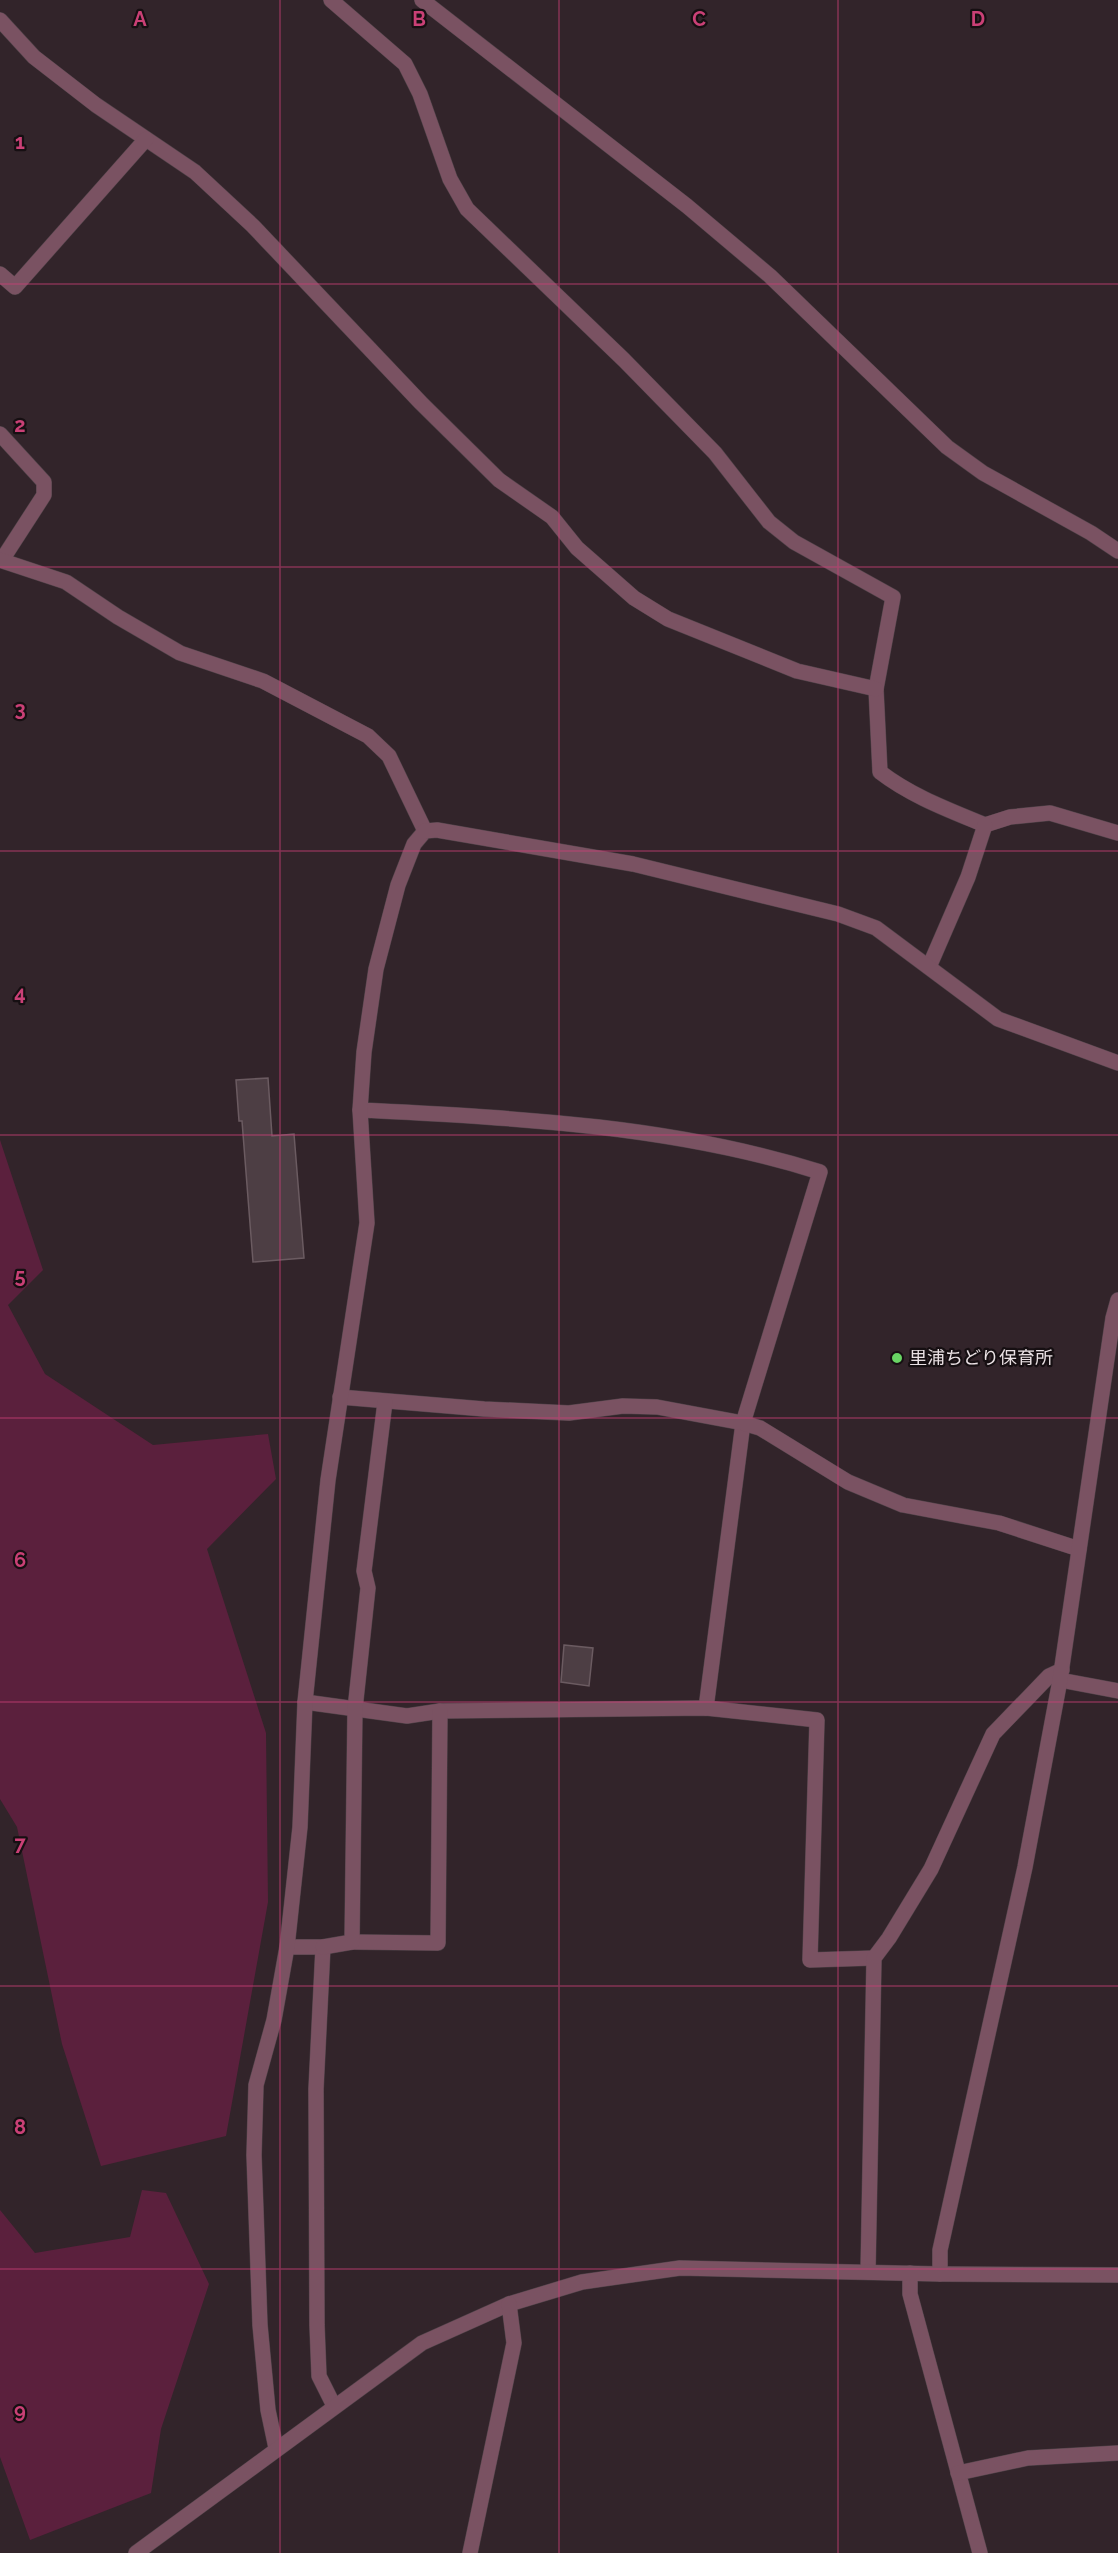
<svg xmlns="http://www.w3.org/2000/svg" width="1118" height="2553" viewBox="0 0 1118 2553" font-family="Raleway,'Noto Sans JP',sans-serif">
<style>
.green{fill:#5b203d}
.building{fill:#4d3e44;stroke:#6b5b61;stroke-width:1.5}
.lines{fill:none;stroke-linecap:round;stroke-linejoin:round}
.minor-casing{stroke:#4f4248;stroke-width:16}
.minor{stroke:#7a5262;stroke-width:15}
.grid{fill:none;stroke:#ca4076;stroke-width:1.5;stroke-opacity:0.55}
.poi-dot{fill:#69d464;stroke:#160f12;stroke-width:2}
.labels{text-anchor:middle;stroke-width:4.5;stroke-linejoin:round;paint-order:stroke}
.poi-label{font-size:18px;fill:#eae1e4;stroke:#160f12;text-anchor:start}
.grid-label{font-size:20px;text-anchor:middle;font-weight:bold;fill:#ca4076;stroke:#160f12;stroke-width:4.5;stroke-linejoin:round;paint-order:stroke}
</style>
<rect width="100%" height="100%" fill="#32242a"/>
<g class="green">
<polygon points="0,1140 43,1270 8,1305 45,1374 153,1445 268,1434 276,1479 207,1549 266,1733 268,1902 226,2136 101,2166 62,2044 17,1827 0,1799"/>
<polygon points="142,2190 166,2193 209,2284 161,2429 151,2493 30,2540 0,2457 0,2210 35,2253 130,2237"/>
</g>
<g class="building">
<polygon points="268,1078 272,1136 294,1134 304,1258 253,1262 242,1121 239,1121 236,1080"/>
<polygon points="564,1645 593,1648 589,1686 561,1682"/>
</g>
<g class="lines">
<g class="minor-casing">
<g id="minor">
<path d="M 331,0 L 405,64 L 420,94 L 450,179 L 467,209 L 624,360 L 715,453 L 769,522 L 794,542 L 893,597 L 876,689 L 880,772 C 911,796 949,810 985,825 L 1010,817 L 1050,813 L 1118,833"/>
<polyline points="422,0 687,206 770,276 947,447 983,473 1091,533 1118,551"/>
<polyline points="0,20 34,57 96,105 195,172 253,226 421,403 499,480 552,517 577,548 634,598 668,619 797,671 876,689"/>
<polyline points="0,274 15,287 146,139"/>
<polyline points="0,434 44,482 44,495 2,560"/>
<polyline points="0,560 66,582 118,617 180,653 263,681 368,736 389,756 425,831"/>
<polyline points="929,967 968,877 985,825"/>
<path d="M 360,1110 C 515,1118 671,1125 820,1172 L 743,1423 L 706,1708"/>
<polyline points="340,1397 484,1409 569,1413 623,1406 657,1407 743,1423 760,1428 848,1482 903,1505 999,1523 1079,1549"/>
<polyline points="1060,1680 1118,1691"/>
<polyline points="305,1702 407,1716 440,1711 706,1708 817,1720 810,1960 874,1958"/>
<polyline points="352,1942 438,1943 440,1711"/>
<polyline points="287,1947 323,1947 316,2089 317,2325 319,2376 334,2406"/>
<polyline points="323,1947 352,1942 355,1709 368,1588 364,1571 385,1402"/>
<polyline points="868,2272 874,1958 889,1938 931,1869 993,1734 1049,1676 1062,1670"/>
<polyline points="910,2273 910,2294 980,2553"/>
<polyline points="940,2274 940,2250 1025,1867 1060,1680 1113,1318 1118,1300"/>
<polyline points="276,2448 268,2410 260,2325 254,2155 256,2085 274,2020 287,1947 300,1827 305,1702 328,1480 367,1223 360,1110 364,1052 376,969 398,885 414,844 425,831 437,830 633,864 838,914 876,928 998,1019 1118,1063"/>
<polyline points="958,2473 1028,2458 1118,2453"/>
<polyline points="136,2553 422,2343 509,2304 582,2282 680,2268 940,2274 1118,2275"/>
<polyline points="470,2553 514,2343 509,2304"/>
</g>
</g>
<use href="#minor" class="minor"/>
</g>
<path class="grid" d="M 280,0 L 280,2553M 559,0 L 559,2553M 838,0 L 838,2553M 0,284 L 1118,284M 0,567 L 1118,567M 0,851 L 1118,851M 0,1135 L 1118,1135M 0,1418 L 1118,1418M 0,1702 L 1118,1702M 0,1986 L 1118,1986M 0,2269 L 1118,2269"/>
<circle class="poi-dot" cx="897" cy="1358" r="6"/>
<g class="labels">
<g class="poi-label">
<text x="909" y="1364">里浦ちどり保育所</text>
</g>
</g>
<g class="grid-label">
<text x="140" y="26">A</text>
<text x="419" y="26">B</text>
<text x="699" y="26">C</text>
<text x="978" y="26">D</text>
<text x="20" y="149">1</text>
<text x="20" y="432">2</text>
<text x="20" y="716">3</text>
<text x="20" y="1000">4</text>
<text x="20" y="1283">5</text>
<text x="20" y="1567">6</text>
<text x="20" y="1851">7</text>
<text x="20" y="2134">8</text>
<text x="20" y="2418">9</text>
</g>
</svg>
